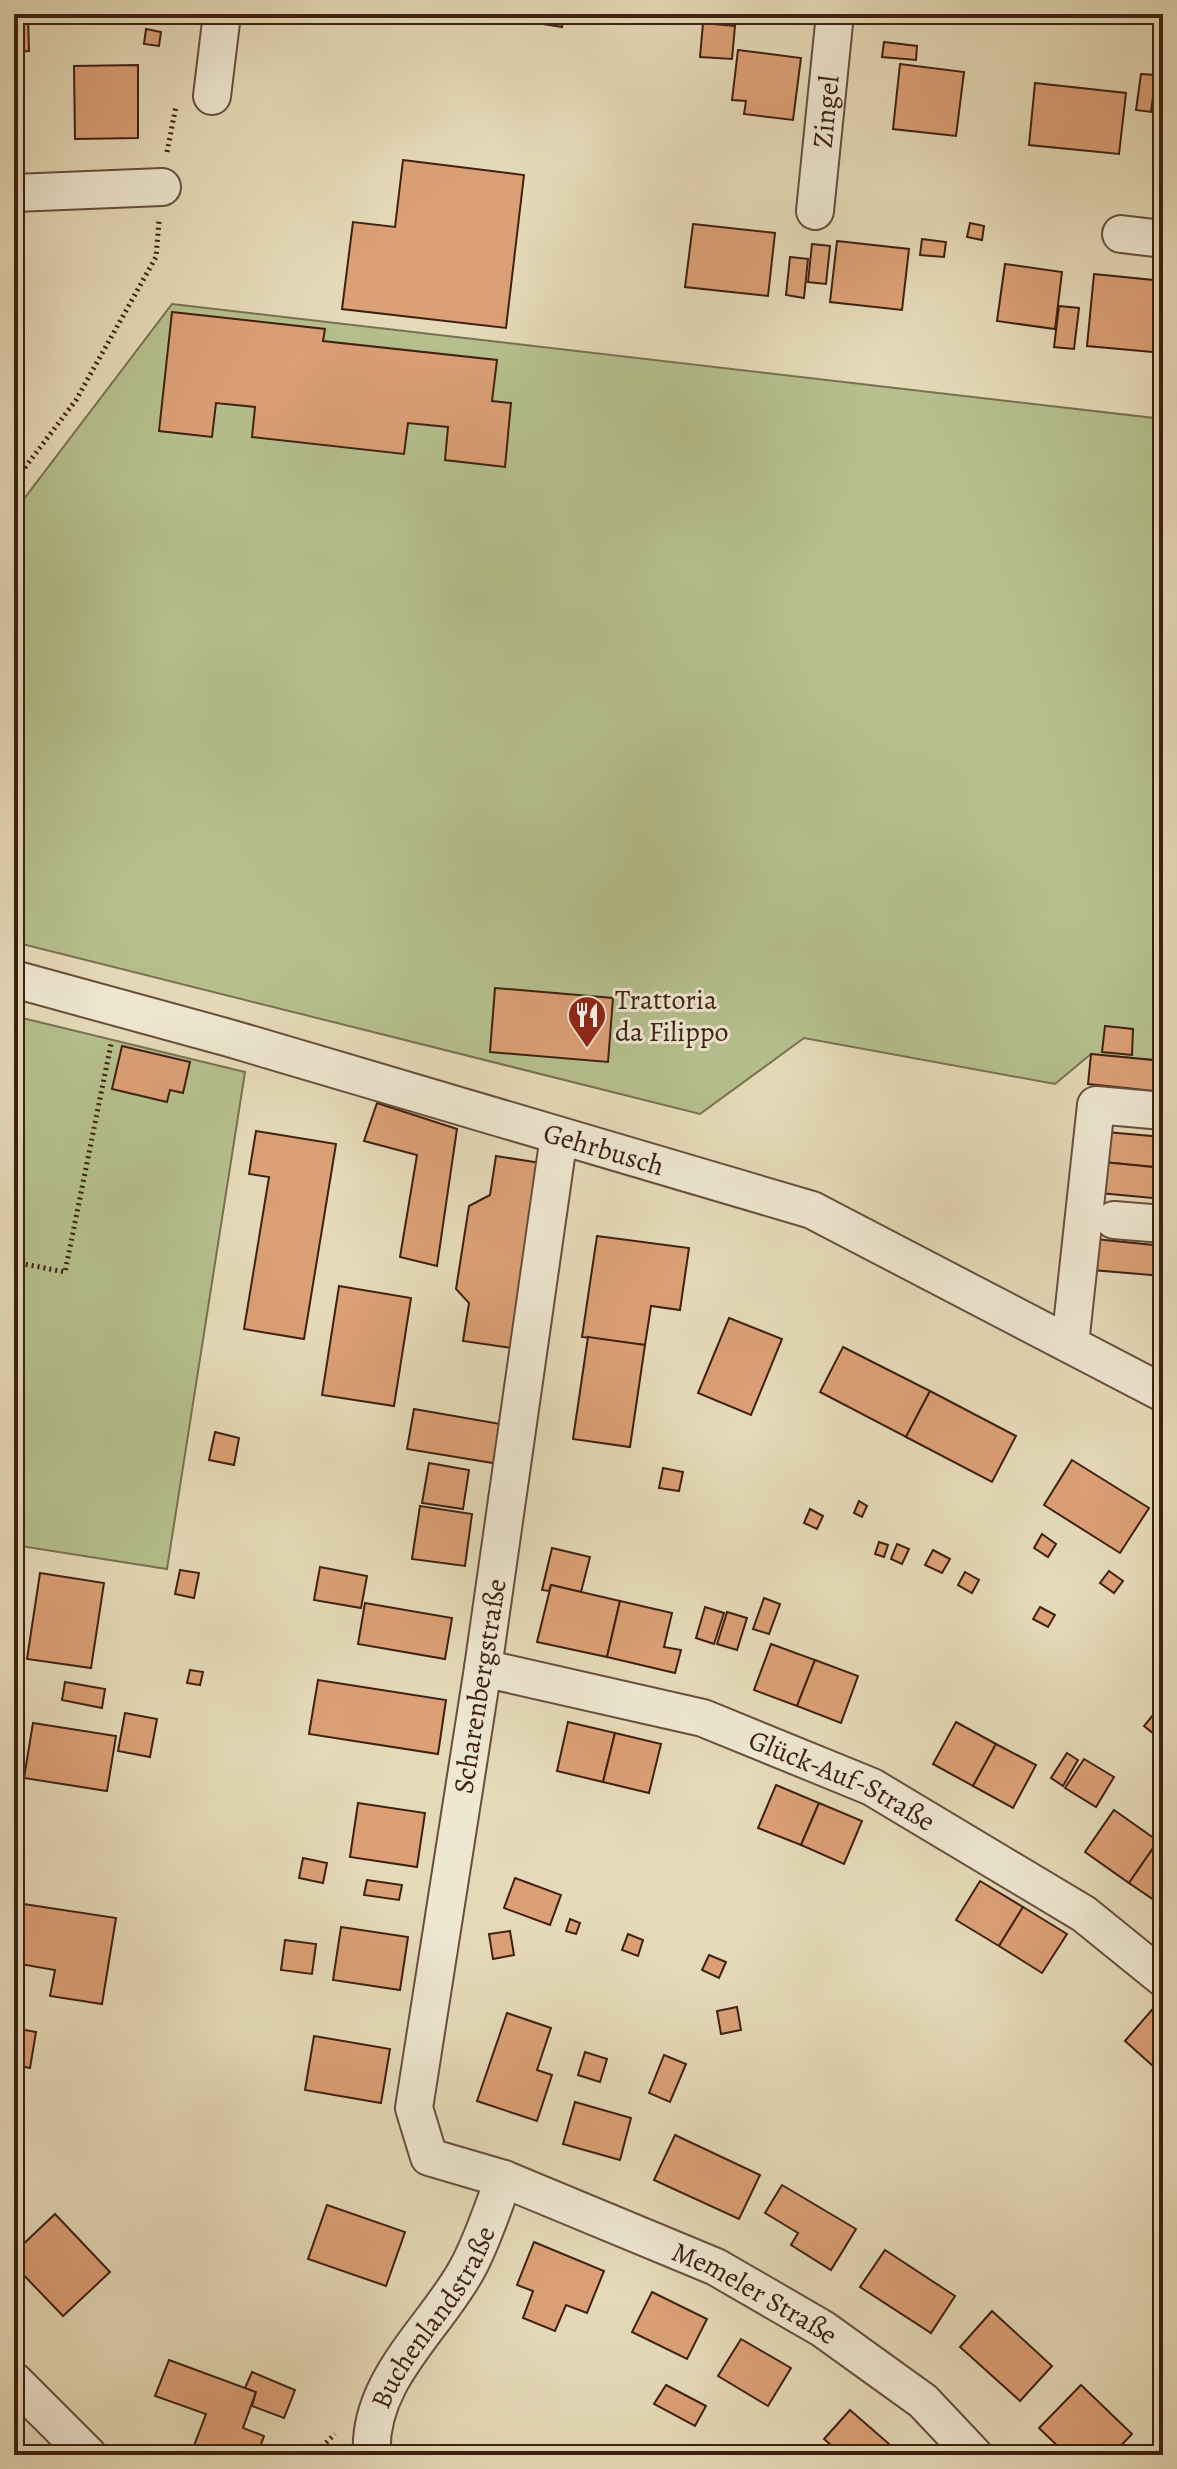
<svg xmlns="http://www.w3.org/2000/svg" width="1177" height="2469" viewBox="0 0 1177 2469" font-family="Alegreya,serif">
<style>
.green{fill:#b5c08e;stroke:#7a7050;stroke-width:2}
.building{fill:#dca076;stroke:#3f2012;stroke-width:2}
.lines{fill:none;stroke-linecap:round;stroke-linejoin:round}
.minor-casing{stroke:#684e3c;stroke-width:40}
.path{stroke:#3f2012;stroke-width:5;stroke-dasharray:2 4;stroke-linecap:butt}
.minor{stroke:#eee7d1;stroke-width:36}
.labels{text-anchor:middle;stroke-width:6;stroke-linejoin:round;paint-order:stroke}
.street-label{font-size:28px;fill:#3f2012;stroke:#eee7d1}
.poi-label{font-size:28px;fill:#3f2012;stroke:#eee7d1;text-anchor:start}
</style>
<rect width="100%" height="100%" fill="#e5dab8"/>
<filter id="stains"><feTurbulence type="fractalNoise" baseFrequency=".0025" numOctaves="4"/><feColorMatrix values="0 0 0 0 .2 0 0 0 0 .09 0 0 0 0 .02 0 0 0 .5 -.17"/></filter>
<radialGradient id="worn" r=".72"><stop offset=".6" stop-color="#630" stop-opacity="0"/><stop offset="1" stop-color="#630" stop-opacity=".3"/></radialGradient>
<g class="green">
<polygon points="172,304 1163,419 1163,1061 1091,1054 1055,1084 804,1038 700,1114 14,942 14,512"/>
<polygon points="14,1016 245,1072 167,1569 14,1545"/>
</g>
<g class="building">
<polygon points="14,14 70,14 28,16 29,51 14,52"/>
<polygon points="481,14 564,14 562,27"/>
<polygon points="703,23 735,26 732,59 700,57"/>
<polygon points="146,29 161,32 159,46 144,44"/>
<polygon points="884,42 917,46 916,60 882,57"/>
<polygon points="738,50 801,58 793,120 744,114 746,101 732,100"/>
<polygon points="900,64 964,72 956,136 893,129"/>
<polygon points="138,65 138,138 75,139 74,66"/>
<polygon points="1141,74 1156,75 1151,112 1136,110"/>
<polygon points="1035,83 1126,93 1119,154 1029,145"/>
<polygon points="403,160 524,175 506,328 342,309 353,222 395,227"/>
<polygon points="970,223 984,226 982,240 967,237"/>
<polygon points="693,224 775,233 768,296 685,287"/>
<polygon points="922,239 946,242 944,257 920,255"/>
<polygon points="837,241 909,249 902,310 830,302"/>
<polygon points="812,244 830,246 826,284 808,282"/>
<polygon points="790,257 808,259 804,298 786,295"/>
<polygon points="1005,264 1062,272 1055,329 997,321"/>
<polygon points="1094,274 1163,281 1163,353 1087,346"/>
<polygon points="1059,306 1079,308 1074,349 1054,347"/>
<polygon points="172,312 325,329 323,341 497,360 492,401 511,403 505,467 445,460 448,427 408,423 404,454 252,437 255,407 216,403 212,437 159,431"/>
<polygon points="495,988 613,998 608,1062 490,1052"/>
<polygon points="1105,1026 1133,1029 1132,1055 1102,1052"/>
<polygon points="122,1046 190,1062 183,1093 170,1090 167,1102 112,1089"/>
<polygon points="1091,1054 1163,1061 1163,1092 1088,1084"/>
<polygon points="377,1103 457,1129 437,1266 400,1257 417,1155 364,1141"/>
<polygon points="256,1131 336,1144 304,1339 244,1329 269,1177 249,1174"/>
<polygon points="1106,1132 1163,1137 1163,1168 1103,1162"/>
<polygon points="496,1156 541,1163 512,1348 463,1341 469,1303 456,1289 469,1206 490,1195"/>
<polygon points="1103,1162 1163,1168 1163,1199 1100,1193"/>
<polygon points="597,1236 689,1248 680,1310 651,1306 645,1345 582,1337"/>
<polygon points="1095,1239 1163,1246 1163,1276 1092,1270"/>
<polygon points="339,1286 411,1298 394,1406 322,1395"/>
<polygon points="729,1318 782,1339 751,1415 698,1393"/>
<polygon points="588,1337 645,1345 630,1447 573,1439"/>
<polygon points="843,1347 930,1391 906,1437 820,1392"/>
<polygon points="930,1391 1016,1436 992,1482 906,1437"/>
<polygon points="414,1409 506,1425 499,1464 407,1449"/>
<polygon points="215,1432 239,1438 234,1465 209,1460"/>
<polygon points="1072,1460 1149,1508 1120,1553 1044,1505"/>
<polygon points="429,1463 469,1470 463,1509 422,1503"/>
<polygon points="663,1468 683,1472 679,1491 659,1488"/>
<polygon points="859,1501 867,1506 862,1517 854,1513"/>
<polygon points="420,1506 472,1514 465,1566 412,1559"/>
<polygon points="810,1509 823,1516 817,1529 804,1523"/>
<polygon points="1042,1534 1056,1544 1048,1557 1034,1548"/>
<polygon points="879,1542 888,1545 884,1557 875,1554"/>
<polygon points="897,1544 909,1549 902,1564 891,1559"/>
<polygon points="552,1548 590,1557 581,1592 551,1585 549,1591 542,1590"/>
<polygon points="933,1550 950,1559 942,1573 925,1565"/>
<polygon points="320,1567 367,1576 361,1608 314,1600"/>
<polygon points="180,1570 199,1573 194,1598 175,1594"/>
<polygon points="1109,1571 1123,1581 1114,1593 1100,1583"/>
<polygon points="965,1572 979,1580 972,1593 958,1585"/>
<polygon points="40,1573 104,1583 91,1668 27,1659"/>
<polygon points="551,1585 620,1601 607,1657 537,1642"/>
<polygon points="764,1598 780,1604 769,1634 753,1629"/>
<polygon points="620,1601 672,1613 664,1647 681,1650 675,1673 607,1657"/>
<polygon points="365,1603 452,1618 445,1659 358,1644"/>
<polygon points="705,1607 724,1613 714,1644 696,1638"/>
<polygon points="1040,1607 1055,1615 1048,1627 1033,1619"/>
<polygon points="727,1612 747,1618 737,1650 717,1644"/>
<polygon points="771,1644 815,1660 797,1706 754,1690"/>
<polygon points="815,1660 858,1676 841,1723 797,1706"/>
<polygon points="190,1670 203,1672 200,1685 187,1683"/>
<polygon points="318,1680 446,1700 438,1754 309,1734"/>
<polygon points="65,1682 105,1689 102,1708 62,1700"/>
<polygon points="1161,1705 1163,1730 1158,1737 1144,1726"/>
<polygon points="125,1713 157,1719 150,1757 118,1751"/>
<polygon points="568,1722 615,1733 603,1782 557,1771"/>
<polygon points="956,1722 996,1744 973,1786 933,1764"/>
<polygon points="33,1723 116,1736 107,1791 24,1778"/>
<polygon points="615,1733 661,1744 649,1793 603,1782"/>
<polygon points="996,1744 1036,1765 1013,1808 973,1786"/>
<polygon points="1067,1753 1078,1760 1063,1786 1051,1778"/>
<polygon points="1084,1759 1114,1777 1096,1807 1065,1788"/>
<polygon points="776,1785 819,1803 801,1845 758,1828"/>
<polygon points="358,1803 425,1813 417,1867 350,1857"/>
<polygon points="819,1803 862,1821 844,1864 801,1845"/>
<polygon points="1114,1810 1158,1841 1129,1883 1085,1852"/>
<polygon points="1158,1841 1163,1844 1163,1906 1129,1883"/>
<polygon points="303,1858 327,1863 323,1883 299,1878"/>
<polygon points="515,1878 561,1895 550,1925 504,1908"/>
<polygon points="367,1880 402,1885 399,1900 364,1895"/>
<polygon points="980,1881 1023,1907 999,1946 956,1920"/>
<polygon points="17,1903 116,1918 102,2004 50,1996 55,1970 14,1963"/>
<polygon points="1023,1907 1067,1934 1042,1973 999,1946"/>
<polygon points="570,1919 580,1923 576,1934 566,1931"/>
<polygon points="341,1927 408,1937 400,1990 333,1980"/>
<polygon points="510,1931 514,1955 493,1959 489,1934"/>
<polygon points="628,1934 643,1940 638,1956 622,1950"/>
<polygon points="285,1940 316,1944 312,1974 281,1970"/>
<polygon points="709,1955 726,1962 719,1978 702,1970"/>
<polygon points="1157,2004 1163,2010 1163,2075 1125,2041"/>
<polygon points="737,2007 741,2030 721,2034 717,2011"/>
<polygon points="507,2013 551,2028 537,2070 552,2075 537,2121 477,2101"/>
<polygon points="14,2028 36,2032 30,2068 14,2065"/>
<polygon points="314,2036 390,2049 381,2103 305,2090"/>
<polygon points="585,2052 607,2059 600,2082 578,2075"/>
<polygon points="664,2055 686,2064 670,2102 649,2093"/>
<polygon points="575,2102 631,2118 620,2160 563,2144"/>
<polygon points="675,2135 760,2175 739,2219 654,2180"/>
<polygon points="782,2185 856,2229 831,2270 791,2245 798,2233 765,2213"/>
<polygon points="327,2205 405,2232 386,2286 308,2259"/>
<polygon points="55,2214 110,2272 63,2316 14,2265 14,2253"/>
<polygon points="534,2242 604,2271 587,2313 566,2305 555,2331 523,2318 533,2291 517,2285"/>
<polygon points="885,2250 955,2296 931,2333 860,2287"/>
<polygon points="652,2292 707,2319 687,2359 632,2332"/>
<polygon points="992,2311 1052,2366 1020,2401 960,2347"/>
<polygon points="741,2339 791,2368 768,2406 718,2376"/>
<polygon points="169,2360 256,2392 243,2428 264,2436 257,2455 203,2455 192,2451 206,2414 155,2396"/>
<polygon points="252,2372 295,2390 284,2418 252,2406 256,2392 245,2388"/>
<polygon points="666,2385 706,2406 695,2426 654,2404"/>
<polygon points="1081,2385 1132,2434 1112,2455 1067,2455 1039,2428"/>
<polygon points="850,2410 896,2450 892,2455 842,2455 824,2439"/>
</g>
<g class="lines">
<g class="minor-casing">
<g id="minor">
<polyline points="212,96 222,14"/>
<polyline points="14,193 162,187"/>
<path id="s1" d="M 815,211 L 835,14"/>
<polyline points="1121,234 1163,239"/>
<path id="s2" d="M 14,979 L 229,1038 L 812,1210 L 1163,1393"/>
<path id="s3" d="M 559,1136 L 483,1668 L 414,2108 L 429,2157 L 504,2179 L 716,2267 L 823,2329 L 923,2401 L 974,2455"/>
<polyline points="1114,1220 1163,1224"/>
<polyline points="1070,1344 1096,1105 1163,1111"/>
<path id="s4" d="M 483,1668 L 703,1718 L 872,1787 L 1084,1914 L 1163,1978"/>
<polyline points="14,2381 88,2455"/>
<path id="s5" d="M 372,2455 C 367,2382 433,2330 466,2271 C 482,2243 492,2209 504,2179"/>
</g>
</g>
<g class="path">
<polyline points="167,152 176,106"/>
<polyline points="14,482 76,400 156,257 159,221"/>
<polyline points="14,1262 65,1272 111,1044"/>
<polyline points="313,2455 335,2434"/>
</g>
<use href="#minor" class="minor"/>
</g>
<defs>
<g id="restaurant-pin" transform="scale(2)"><path d="M0 17L-7.5 6A9.5 9.5 0 1 1 7.5 6Z" fill="#8f2418" stroke="#eee7d1"/><path d="M-5-6h1v4h1v-4h1v4h1v-4h1v5L-1.5 .5V6h-2V.5L-5-1ZM5-6V6H3V1.5H1.5Q1.5-4 5-6Z" fill="#fff"/></g>
</defs>
<g fill-rule="evenodd">
<use href="#restaurant-pin" x="587" y="1015"/>
</g>
<g class="labels">
<g class="street-label">
<text dy="10" stroke="none"><textPath href="#s1" startOffset="100">Zingel</textPath></text>
<text dy="10" stroke="none"><textPath href="#s2" startOffset="614">Gehrbusch</textPath></text>
<text transform="translate(479 1686) rotate(-81)" y="10">Scharenbergstraße</text>
<text dy="10" stroke="none"><textPath href="#s4" startOffset="378">Glück-Auf-Straße</textPath></text>
<text dy="10" stroke="none"><textPath href="#s3" startOffset="1388">Memeler Straße</textPath></text>
<text dy="10" stroke="none"><textPath href="#s5" startOffset="154">Buchenlandstraße</textPath></text>
</g>
<g class="poi-label">
<text x="615" y="1009">Trattoria<tspan x="615" dy="32">da Filippo</tspan></text>
</g>
</g>
<rect width="1177" height="2469" fill="none" stroke="#e5dab8" stroke-width="48"/>
<rect x="16" y="16" width="1145" height="2437" fill="none" stroke="#3f2012" stroke-width="4"/>
<rect x="24" y="24" width="1129" height="2421" fill="none" stroke="#3f2012" stroke-width="2"/>
<rect width="100%" height="100%" filter="url(#stains)"/>
<rect width="100%" height="100%" fill="url(#worn)"/>
</svg>
